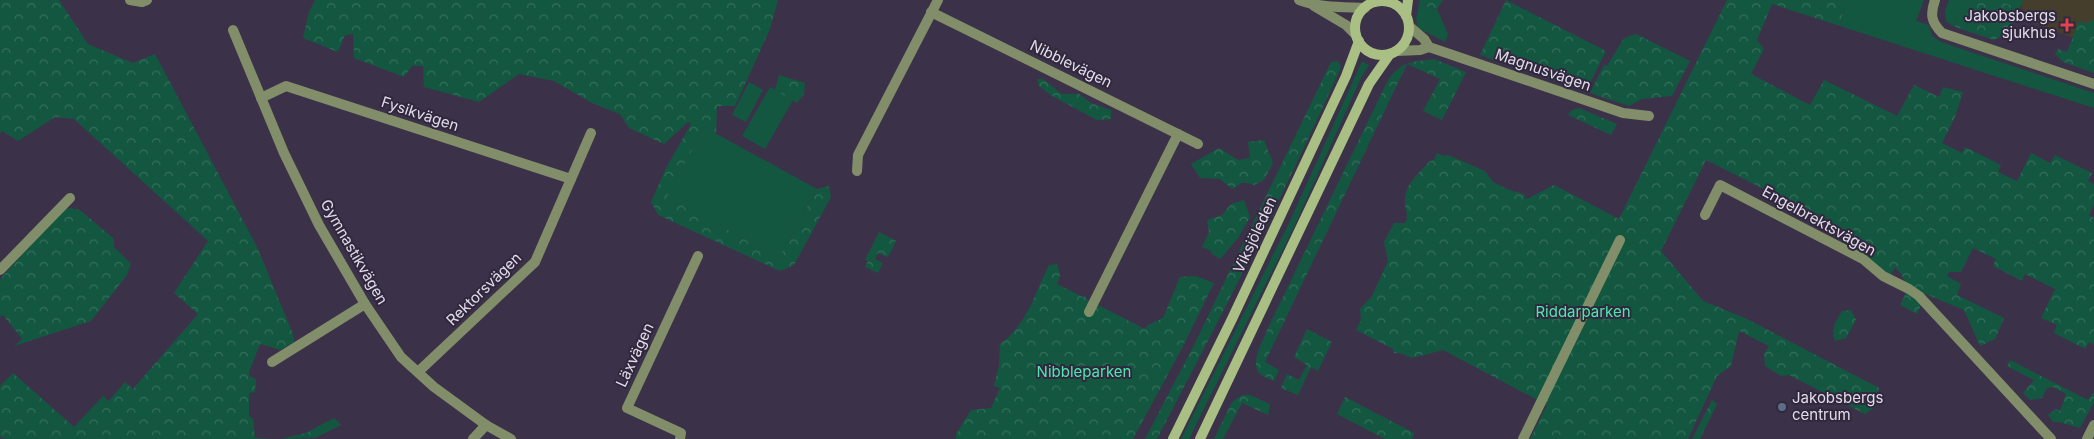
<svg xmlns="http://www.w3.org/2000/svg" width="2094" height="439" viewBox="0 0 2094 439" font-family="Inter,sans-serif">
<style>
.medical{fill:#463e2d}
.green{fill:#135740}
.forest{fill:url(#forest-crowns)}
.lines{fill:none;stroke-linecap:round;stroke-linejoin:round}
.street{stroke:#818e69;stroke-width:10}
.secondary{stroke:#aabf83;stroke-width:10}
.health-dot{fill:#e0444e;stroke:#31283e;stroke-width:2}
.service-dot{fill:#5c6f8a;stroke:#31283e;stroke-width:2}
.labels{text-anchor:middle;stroke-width:4;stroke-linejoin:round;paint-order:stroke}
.poi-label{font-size:15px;fill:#e1dbea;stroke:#31283e;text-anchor:end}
.street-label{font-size:15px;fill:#e1dbea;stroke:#31283e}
.park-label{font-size:15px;fill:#4ae9b0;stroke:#31283e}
</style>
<defs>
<pattern id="forest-crowns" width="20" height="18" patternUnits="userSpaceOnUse" patternTransform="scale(1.25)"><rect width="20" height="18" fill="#135740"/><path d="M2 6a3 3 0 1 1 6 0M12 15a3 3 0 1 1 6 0" fill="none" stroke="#356f5c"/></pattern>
</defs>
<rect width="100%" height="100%" fill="#3b3249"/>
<polygon class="medical" points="2019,0 2094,0 2094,46 2027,20"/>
<g class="green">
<polygon points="1420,0 1424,0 1423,3 1427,7 1437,9 1448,34 1445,42 1418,28 1416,19"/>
<polygon points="1846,0 1924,0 1916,21 1929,25 1932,36 1941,42 2094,93 2094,108 1840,26"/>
<polygon points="1949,0 2023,0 2015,21 2009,21 1962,3 1955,27 1946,21 1945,11"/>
<polygon points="1362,61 1369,65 1362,76 1294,227 1189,439 1181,439 1290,221"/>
<polygon points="749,82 763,90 746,122 732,115"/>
<polygon points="770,87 793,100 765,149 742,136"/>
<polygon points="704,127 817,189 779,258 666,197"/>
</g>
<g class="forest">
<polygon points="0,0 59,0 88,44 133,63 155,54 257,247 293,334 294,342 281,350 260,344 249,372 249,376 256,379 255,392 249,393 249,416 253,419 255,438 274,439 6,439 0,437 0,386 13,373 74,427 103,396 109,401 125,382 133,389 198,314 174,293 208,241 74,119 55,117 18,141 2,131 0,134"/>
<polygon points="315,0 778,0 770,29 735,106 717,106 716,134 704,127 667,197 779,258 817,189 829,186 831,197 794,265 780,271 658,215 651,202 666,168 691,124 688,122 664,144 629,128 620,114 592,103 554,81 519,74 479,102 424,87 423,66 412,66 404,77 354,58 353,34 345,35 338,52 303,38 309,12"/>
<polygon points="1424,0 1443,0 1437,9 1427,7 1423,2"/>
<polygon points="1506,0 1606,51 1586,91 1480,55"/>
<path d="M 1727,0 L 1846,0 L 1840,26 L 1772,4 L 1757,40 L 1764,49 L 1751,74 L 1810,105 L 1824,80 L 1897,116 L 1914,85 L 1939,97 L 1943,87 L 1963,92 L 1955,117 L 1942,143 L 1962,153 L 1965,147 L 2001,165 L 1998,172 L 2017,181 L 2031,153 L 2050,163 L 2055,155 L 2092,173 L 2088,181 L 2094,184 L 2094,204 L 2089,215 L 2094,218 L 2094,345 L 2089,342 L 2085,349 L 2054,333 L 2057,325 L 2041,318 L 2055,289 L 2025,274 L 2022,281 L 1993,266 L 1996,259 L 1973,248 L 1961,272 L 1949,272 L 1947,276 L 1961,284 L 1957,295 L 2004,318 L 1995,339 L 1980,346 L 1964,310 L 1923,293 L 1917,293 L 1921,305 L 1917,314 L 1900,305 C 1909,290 1908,280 1895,267 L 1892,273 L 1880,279 L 1869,266 L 1870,258 L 1861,258 L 1842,243 L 1847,231 L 1706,160 L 1661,251 L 1703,301 L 1745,318 L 1879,388 L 1875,407 L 1865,414 L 1789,375 L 1781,376 L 1765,366 L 1764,354 L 1769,346 L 1739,331 L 1731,366 L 1717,376 L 1688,439 L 1530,439 L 1547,405 L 1443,350 L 1412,358 L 1400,353 L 1394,353 L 1393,349 L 1356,330 L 1361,320 L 1360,309 L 1372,296 L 1388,261 L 1384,242 L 1394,223 L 1405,223 C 1410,212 1404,211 1405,200 C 1405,184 1420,172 1430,161 L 1434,160 L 1437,153 L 1444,156 L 1448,155 L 1485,171 L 1493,182 L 1507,189 L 1526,195 L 1524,198 L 1527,199 L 1554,185 L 1619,219 Z"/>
<polygon points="1997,1 2014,6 2009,21 2015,21 2005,34 1994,40 1955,27 1962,3"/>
<polygon points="2090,20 2094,20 2094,73 2063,62 2055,54 2058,49 2067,52 2079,21 2088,24"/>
<polygon points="1636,34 1690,61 1672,96 1642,99 1629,106 1590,93 1604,65 1607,66 1624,38"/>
<path d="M 1434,59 L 1466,72 L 1442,120 L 1423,111 L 1440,79 L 1407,64 L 1265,362 L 1279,370 L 1274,381 C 1269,379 1263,377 1259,373 C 1250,363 1263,341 1267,330 L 1388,80 C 1402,61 1411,62 1434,59 Z"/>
<path d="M 1338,61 L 1341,67 C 1285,193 1221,316 1157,439 L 1145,439 L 1193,347 L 1331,62 Z"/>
<polygon points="779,75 805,83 804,94 797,103 775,90"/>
<polygon points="1037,79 1043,79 1062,94 1079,94 1091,103 1111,110 1111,119 1097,120 1052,96 1039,86"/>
<polygon points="1579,108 1617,124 1611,135 1568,115 1572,110"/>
<polygon points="1264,140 1273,163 1264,180 1254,185 1243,182 1232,189 1220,179 1200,178 1191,164 1219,148 1238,160 1250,158 1248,142"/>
<polygon points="1244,200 1250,217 1238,238 1220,259 1212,254 1210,250 1202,247 1209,232 1207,220 1222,215 1231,204"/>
<polygon points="71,208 80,210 114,239 114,247 131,264 127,275 91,321 14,346 22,339 3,315 0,317 0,279 58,215 65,209"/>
<polygon points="879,232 896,241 888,257 878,253 875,259 883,263 878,273 865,267 868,261 865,260"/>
<path d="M 1057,264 L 1060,275 L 1057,284 L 1083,297 L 1086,296 L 1086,299 L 1145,329 L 1148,325 L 1163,318 L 1180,277 L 1195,276 L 1214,283 L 1182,348 L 1133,439 L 956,439 L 956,434 L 971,410 L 991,408 L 1000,388 L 994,386 L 999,366 L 1000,344 C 1027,325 1035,293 1049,265 Z"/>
<path d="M 1851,310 L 1856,320 L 1846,338 L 1835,341 C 1830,330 1836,321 1842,311 Z"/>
<polygon points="1307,329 1332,342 1318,371 1311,367 1298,395 1281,388 1287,374 1299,380 1307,365 1294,357"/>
<polygon points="2010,360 2088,400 2094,391 2094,402 2080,428 2059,422 2053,422 2048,415 2056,409 2060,411 2066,394 2053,387 2047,388 2042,398 2030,400 2023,393 2034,380 2007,366"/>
<polygon points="1242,395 1250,395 1270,404 1268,415 1242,403 1223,439 1214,439 1232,402"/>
<polygon points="1345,397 1414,433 1412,439 1385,439 1337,414"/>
<polygon points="1712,400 1717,404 1700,439 1692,439"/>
<polygon points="334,418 341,425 315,438 281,439 306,433"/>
</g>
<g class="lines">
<g class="street">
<polyline points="130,0 142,2 147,0"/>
<path d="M 1299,0 C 1321,8 1342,7 1365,8"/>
<path d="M 1935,0 C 1930,14 1931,22 1942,33 L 2094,84"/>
<polyline points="1314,6 1346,25 1356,35"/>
<polyline points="931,12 1198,144"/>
<polyline points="1409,26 1424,39 1429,47 1623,113 1649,116"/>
<polyline points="233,30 284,153 319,225 365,304 401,357 434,387 486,425 511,439"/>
<polyline points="1397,51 1420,50 1429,47"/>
<polyline points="261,98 286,86 571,179"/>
<polyline points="857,171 858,155 938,0"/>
<polyline points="1705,215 1720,185 1863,259 1883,276 1909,289 1919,296 2051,439"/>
<polyline points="0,270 70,198"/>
<polyline points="1089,312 1178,134"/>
<polyline points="272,362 365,304"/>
<polyline points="418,372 535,262 591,133"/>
<polyline points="473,439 486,425"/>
<polyline points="680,439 681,433 627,408 698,256"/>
<polyline points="1523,439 1620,240"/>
<polyline points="2087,439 2094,425"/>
</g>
<g class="secondary">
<circle cx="1382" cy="28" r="27"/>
<polyline points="1406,16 1408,0"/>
<polyline points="1173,439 1232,319 1346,76 1359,41"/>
<polyline points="1200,439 1369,84 1390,54"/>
</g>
</g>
<path class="health-dot" d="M2064.5 17.5h5v5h5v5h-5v5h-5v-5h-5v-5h5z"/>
<circle class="service-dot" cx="1782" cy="407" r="5"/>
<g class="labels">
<g class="poi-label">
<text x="2056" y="21">Jakobsbergs<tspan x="2056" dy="17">sjukhus</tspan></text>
<text x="1792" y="403" text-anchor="start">Jakobsbergs<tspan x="1792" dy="17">centrum</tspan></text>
</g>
<g class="street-label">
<text transform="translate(1071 64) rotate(26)" y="5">Nibblevägen</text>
<text transform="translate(1543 70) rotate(19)" y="5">Magnusvägen</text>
<text transform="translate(420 114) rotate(18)" y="5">Fysikvägen</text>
<text transform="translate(1819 221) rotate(29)" y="5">Engelbrektsvägen</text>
<text transform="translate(1255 235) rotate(-65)" y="5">Viksjöleden</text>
<text transform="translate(354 252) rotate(60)" y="5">Gymnastikvägen</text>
<text transform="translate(484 289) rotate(-44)" y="5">Rektorsvägen</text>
<text transform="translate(635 355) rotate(-65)" y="5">Läxvägen</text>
</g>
<g class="park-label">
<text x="1583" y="317">Riddarparken</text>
<text x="1084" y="377">Nibbleparken</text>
</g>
</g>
</svg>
